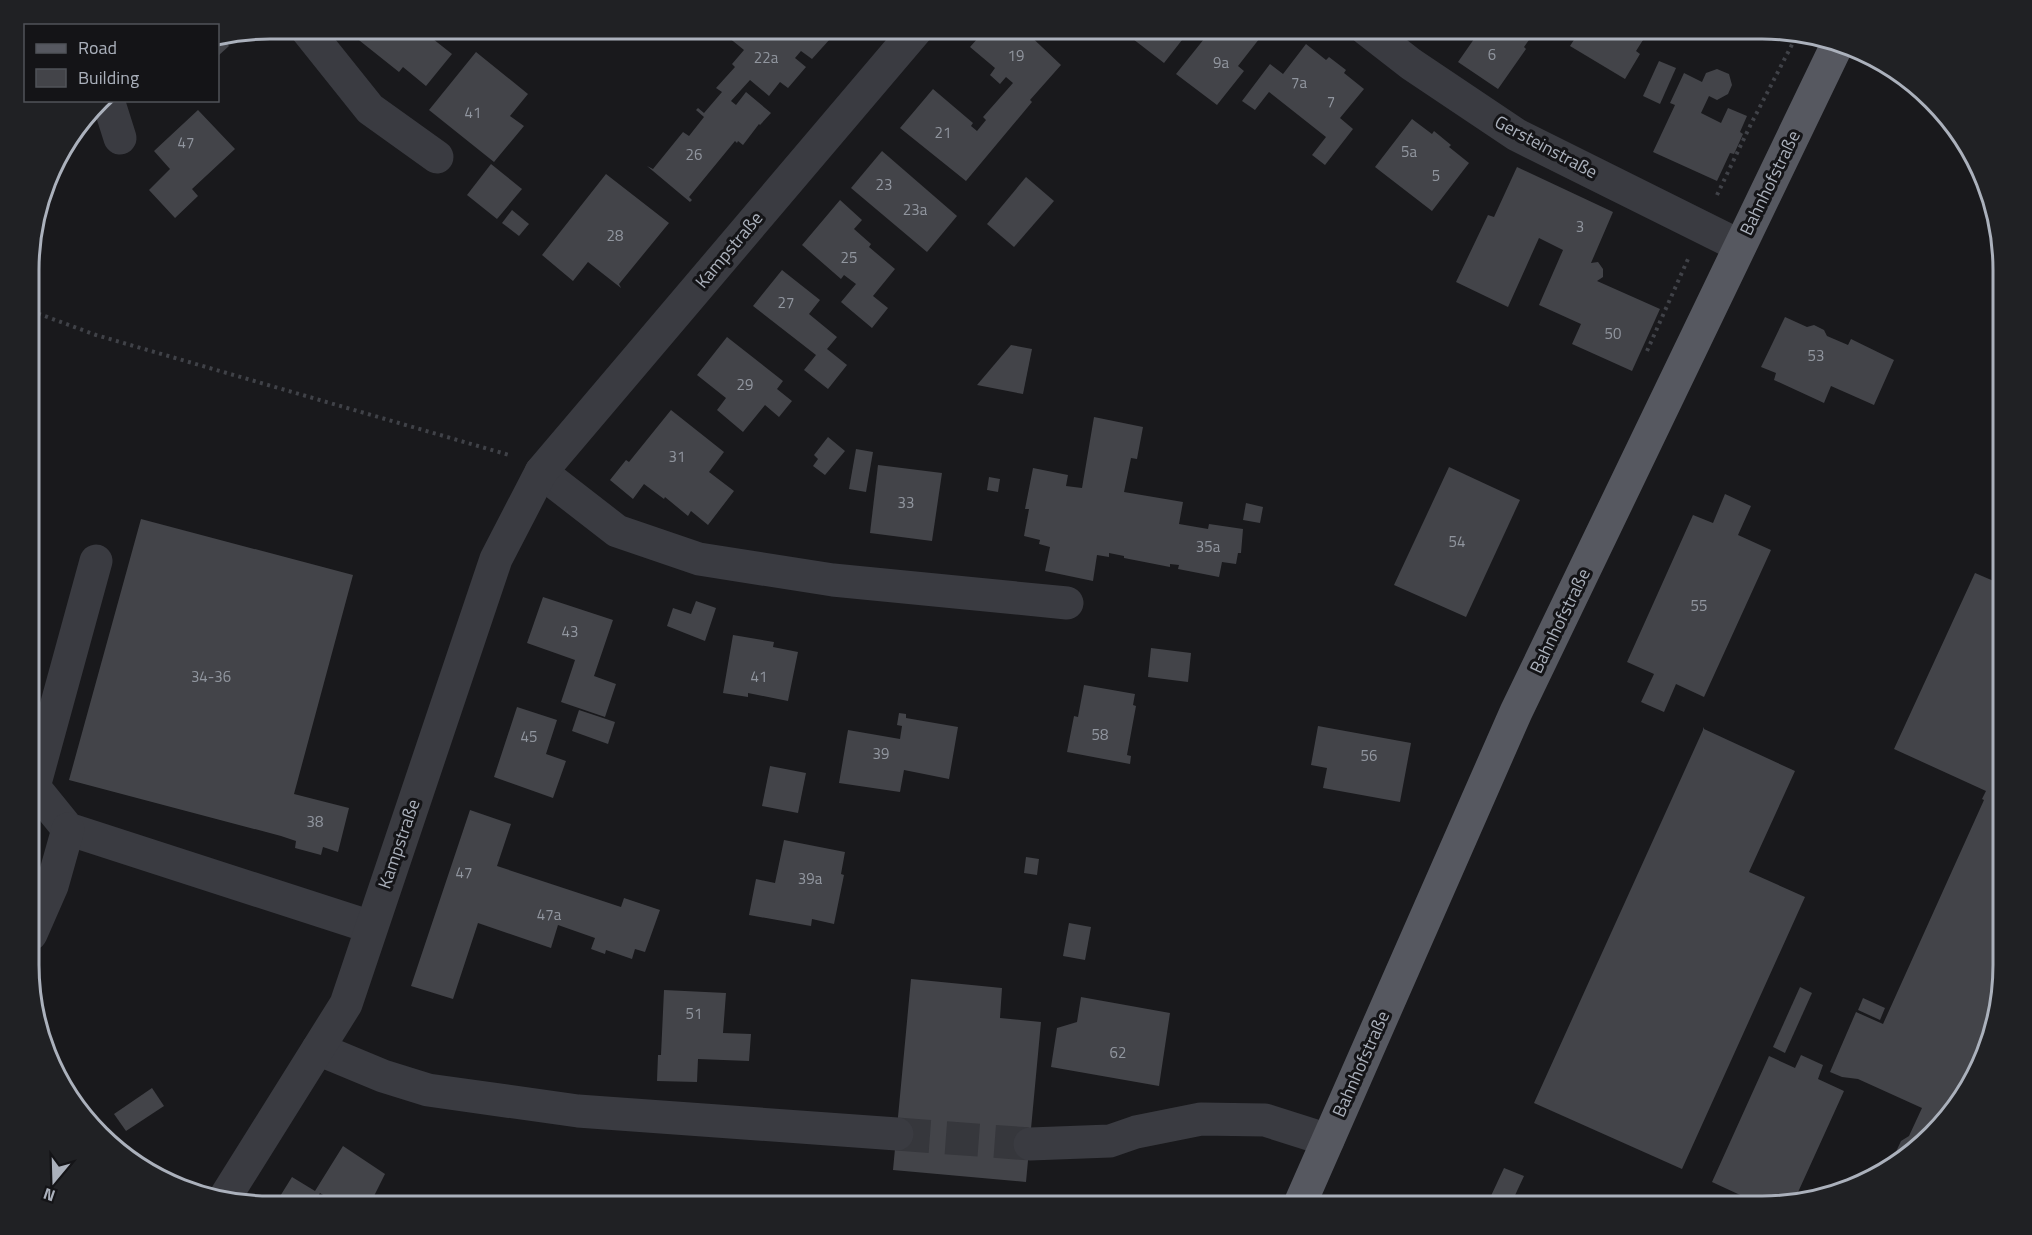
<svg xmlns="http://www.w3.org/2000/svg" width="2032" height="1235" viewBox="0 0 2032 1235" font-family="'Titillium Web',sans-serif">
<style>
.building{fill:#434449}
.lines{fill:none;stroke-linecap:round;stroke-linejoin:round}
.minor-tunnel{stroke:#36373c;stroke-width:33;stroke-dasharray:33 16;stroke-linecap:butt}
.path{stroke:#404248;stroke-width:4;stroke-dasharray:3 4.5;stroke-linecap:butt}
.minor{stroke:#3a3b41;stroke-width:33}
.major{stroke:#565860;stroke-width:33}
.labels{text-anchor:middle;stroke-width:6;stroke-linejoin:round;paint-order:stroke}
.number-label{font-size:15px;fill:#91969f}
.street-label{font-size:18px;fill:#abb1bc;stroke:#141417}
.rim{fill:none;stroke:#abb1bc;stroke-width:3}
</style>
<rect width="100%" height="100%" fill="#19191c"/>
<g class="building">
<polygon points="345,29 434,29 428,35 452,54 426,86 403,67 399,72"/>
<polygon points="735,29 839,29 812,59 801,51 795,58 806,67 788,88 780,82 769,96 750,80 731,101 736,105 746,92 771,113 760,125 759,124 743,145 738,141 737,143 735,141 689,197 692,200 690,202 647,166 653,169 683,132 689,136 704,117 696,110 698,108 704,113 722,92 716,88 735,67 732,64 744,50 728,37"/>
<polygon points="986,29 1023,29 1061,65 1030,100 1032,102 966,181 900,128 933,89 973,123 971,126 977,131 986,120 983,117 1013,83 1006,77 1000,84 990,75 995,68 970,47"/>
<polygon points="1141,29 1187,29 1189,31 1164,63 1133,39"/>
<polygon points="1212,29 1278,29 1270,39 1263,34 1238,66 1244,71 1217,105 1176,74"/>
<polygon points="1481,29 1542,29 1540,32 1536,30 1524,47 1526,49 1498,89 1458,62"/>
<polygon points="1581,29 1650,29 1636,51 1640,54 1625,79 1570,46"/>
<polygon points="222,38 229,46 218,56 218,39"/>
<polygon points="1306,44 1326,60 1329,57 1346,70 1344,73 1364,89 1340,118 1353,129 1325,165 1312,155 1326,137 1269,92 1255,110 1242,101 1270,64 1283,74"/>
<polygon points="476,52 528,94 510,116 524,126 494,162 429,110"/>
<polygon points="1659,61 1676,68 1660,104 1643,96"/>
<polygon points="1717,69 1729,74 1732,85 1728,94 1717,100 1709,96 1701,113 1721,123 1728,108 1747,116 1740,132 1743,134 1734,154 1730,153 1717,181 1653,152 1675,105 1670,103 1684,73 1702,82 1706,73"/>
<polygon points="198,110 235,149 192,189 198,196 175,218 149,190 170,169 154,151"/>
<polygon points="1412,119 1432,134 1434,131 1451,145 1449,147 1469,163 1432,211 1375,167"/>
<polygon points="882,151 957,216 927,252 851,188"/>
<polygon points="491,164 522,189 497,219 467,195"/>
<polygon points="1517,167 1613,212 1591,263 1598,262 1603,269 1603,277 1597,281 1660,309 1632,371 1572,344 1581,324 1539,305 1563,250 1539,238 1508,307 1456,282 1488,215 1494,217"/>
<polygon points="606,174 669,223 619,284 621,288 588,262 573,281 542,255"/>
<polygon points="1026,177 1054,201 1014,247 987,224"/>
<polygon points="840,200 862,220 854,229 871,244 869,247 895,269 873,296 888,308 872,328 841,302 856,284 844,275 841,279 802,245"/>
<polygon points="512,210 529,224 519,236 502,223"/>
<polygon points="782,270 820,300 809,314 837,337 827,349 847,365 828,389 804,370 816,355 753,306"/>
<polygon points="1785,317 1807,327 1814,325 1824,330 1827,336 1848,345 1851,339 1894,360 1874,405 1831,386 1824,403 1774,380 1776,373 1761,367"/>
<polygon points="727,337 783,381 777,389 792,401 779,417 765,405 743,432 717,410 726,398 697,375"/>
<polygon points="1011,345 1032,349 1023,394 977,385"/>
<polygon points="671,410 724,452 709,472 734,491 708,525 691,511 688,516 665,497 664,499 644,484 633,499 610,480 626,460 629,462"/>
<polygon points="1094,417 1143,427 1137,459 1131,458 1124,492 1183,502 1179,524 1208,529 1209,524 1243,529 1241,553 1238,553 1236,564 1222,562 1219,577 1178,569 1179,565 1170,564 1170,567 1124,558 1124,556 1109,553 1109,557 1097,555 1093,581 1045,571 1050,547 1039,544 1040,540 1024,536 1029,509 1025,509 1033,468 1068,475 1066,486 1082,488"/>
<polygon points="828,437 845,451 825,475 813,466 818,459 814,455"/>
<polygon points="856,449 873,452 866,492 849,489"/>
<polygon points="878,465 942,473 932,541 870,533"/>
<polygon points="1449,467 1520,500 1466,617 1394,585"/>
<polygon points="989,477 1000,479 998,492 987,490"/>
<polygon points="1725,494 1751,506 1738,535 1771,550 1704,697 1676,684 1664,712 1641,702 1654,674 1627,662 1693,515 1713,523"/>
<polygon points="1246,503 1263,507 1260,523 1243,520"/>
<polygon points="141,519 353,575 294,794 349,808 338,852 323,847 321,855 295,848 296,841 281,836 69,780"/>
<polygon points="1975,573 2003,585 2003,980 1991,1042 1963,1099 1888,1169 1901,1141 1909,1136 1922,1108 1858,1079 1842,1077 1830,1072 1856,1012 1883,1024 1984,800 1982,799 1986,791 1894,749"/>
<polygon points="543,597 613,620 594,676 616,684 605,717 561,702 575,660 527,643"/>
<polygon points="696,601 716,608 705,641 667,626 673,608 691,614"/>
<polygon points="733,635 774,642 773,647 798,652 788,701 748,693 748,697 723,693"/>
<polygon points="1151,648 1191,653 1188,682 1148,677"/>
<polygon points="1084,685 1135,694 1133,705 1136,706 1127,755 1131,756 1130,764 1067,752 1074,716 1078,717"/>
<polygon points="517,707 557,720 546,754 566,761 553,798 494,777"/>
<polygon points="579,710 615,722 608,744 572,731"/>
<polygon points="899,713 906,714 906,718 958,727 949,779 904,770 900,792 839,783 848,730 900,739 902,726 897,725"/>
<polygon points="1318,726 1411,743 1400,802 1323,788 1327,768 1311,765"/>
<polygon points="1703,727 1704,729 1795,771 1749,872 1805,897 1682,1169 1534,1103 1703,730"/>
<polygon points="770,766 806,773 798,813 762,806"/>
<polygon points="470,810 511,824 497,866 621,907 624,898 660,910 645,952 635,949 632,959 606,950 605,954 591,949 595,938 558,925 551,948 478,923 453,999 411,986"/>
<polygon points="784,840 845,852 841,874 844,875 834,924 812,919 811,926 749,915 756,879 775,883"/>
<polygon points="1026,857 1039,859 1037,875 1024,873"/>
<polygon points="1069,923 1091,927 1085,960 1063,956"/>
<polygon points="911,979 1002,988 1000,1018 1041,1022 1026,1182 893,1170"/>
<polygon points="1800,987 1812,993 1785,1053 1773,1047"/>
<polygon points="664,990 726,993 723,1033 751,1034 749,1061 698,1059 697,1082 657,1081 658,1055 661,1055"/>
<polygon points="1081,997 1170,1013 1159,1086 1051,1067 1057,1028 1077,1022"/>
<polygon points="1863,998 1885,1008 1880,1020 1858,1010"/>
<polygon points="1801,1055 1823,1065 1818,1079 1844,1091 1794,1201 1777,1206 1764,1206 1712,1182 1769,1056 1795,1068"/>
<polygon points="152,1088 164,1106 126,1131 114,1114"/>
<polygon points="343,1146 385,1174 374,1196 390,1206 341,1206 320,1193 312,1206 274,1206 292,1177 315,1191"/>
<polygon points="1504,1168 1524,1176 1510,1206 1494,1206 1490,1203 1490,1198"/>
</g>
<g class="lines">
<polyline class="minor-tunnel" points="897,1134 1030,1144"/>
<g class="path">
<polyline points="1717,195 1751,124 1798,33"/>
<polyline points="31,311 96,335 509,455"/>
<polyline points="1647,351 1688,259"/>
</g>
<g class="minor">
<polyline points="306,29 370,109 437,157"/>
<polyline points="1366,29 1411,64 1517,135 1740,246"/>
<polyline points="108,100 120,138"/>
<polyline points="541,472 617,531 699,559 833,580 1067,603"/>
<polyline points="96,561 34,787 68,829 371,927"/>
<polyline points="31,934 52,886 68,829"/>
<polyline points="318,1049 383,1076 428,1090 578,1111 897,1134"/>
<polyline points="1030,1144 1110,1141 1136,1132 1201,1119 1265,1120 1328,1140"/>
<polyline points="224,1199 346,1004 496,559 541,472 917,29"/>
</g>
<polyline class="major" points="1299,1206 1516,712 1838,43"/>
</g>
<g class="labels">
<g class="number-label">
<text x="1492" y="60">6</text>
<text x="1016" y="61">19</text>
<text x="766" y="63">22a</text>
<text x="1221" y="68">9a</text>
<text x="1299" y="88">7a</text>
<text x="1331" y="107">7</text>
<text x="473" y="118">41</text>
<text x="943" y="138">21</text>
<text x="186" y="148">47</text>
<text x="1409" y="157">5a</text>
<text x="694" y="160">26</text>
<text x="1436" y="181">5</text>
<text x="884" y="190">23</text>
<text x="915" y="215">23a</text>
<text x="1580" y="232">3</text>
<text x="615" y="241">28</text>
<text x="849" y="263">25</text>
<text x="786" y="308">27</text>
<text x="1613" y="339">50</text>
<text x="1816" y="361">53</text>
<text x="745" y="390">29</text>
<text x="677" y="462">31</text>
<text x="906" y="508">33</text>
<text x="1457" y="547">54</text>
<text x="1208" y="552">35a</text>
<text x="1699" y="611">55</text>
<text x="570" y="637">43</text>
<text x="211" y="682">34-36</text>
<text x="759" y="682">41</text>
<text x="1100" y="740">58</text>
<text x="529" y="742">45</text>
<text x="881" y="759">39</text>
<text x="1369" y="761">56</text>
<text x="315" y="827">38</text>
<text x="464" y="878">47</text>
<text x="810" y="884">39a</text>
<text x="549" y="920">47a</text>
<text x="694" y="1019">51</text>
<text x="1118" y="1058">62</text>
</g>
<g class="street-label">
<text transform="translate(1546 147) rotate(28)" y="6">Gersteinstraße</text>
<text transform="translate(1770 183) rotate(-64)" y="6">Bahnhofstraße</text>
<text transform="translate(729 250) rotate(-50)" y="6">Kampstraße</text>
<text transform="translate(1560 621) rotate(-64)" y="6">Bahnhofstraße</text>
<text transform="translate(399 844) rotate(-71)" y="6">Kampstraße</text>
<text transform="translate(1361 1064) rotate(-66)" y="6">Bahnhofstraße</text>
</g>
</g>
<path d="M0 0H2032V1235H0ZM270 39H1762A231 231 0 0 1 1993 270V965A231 231 0 0 1 1762 1196H270A231 231 0 0 1 39 965V270A231 231 0 0 1 270 39Z" fill="#202124" fill-rule="evenodd"/>
<path class="rim" d="M270 39H1762A231 231 0 0 1 1993 270V965A231 231 0 0 1 1762 1196H270A231 231 0 0 1 39 965V270A231 231 0 0 1 270 39Z"/>
<rect x="24" y="24" width="195" height="78" fill="#141417" stroke="#505359" stroke-width="1.5"/>
<rect x="36" y="44" width="30" height="9" fill="#565860" stroke="#505359" stroke-width="1.5"/>
<text x="78" y="54" font-size="18" fill="#abb1bc">Road</text>
<rect x="36" y="69" width="30" height="18" fill="#434449" stroke="#505359" stroke-width="1.5"/>
<text x="78" y="84" font-size="18" fill="#abb1bc">Building</text>
<g transform="translate(54 1181) rotate(199)" stroke="#141417" stroke-width="4.5" paint-order="stroke">
<path d="M0-4.5L10 22L0 15L-10 22Z" fill="#abb1bc"/>
<text y="-9" font-size="16" font-weight="bold" text-anchor="middle" fill="#abb1bc">N</text>
</g>
</svg>
